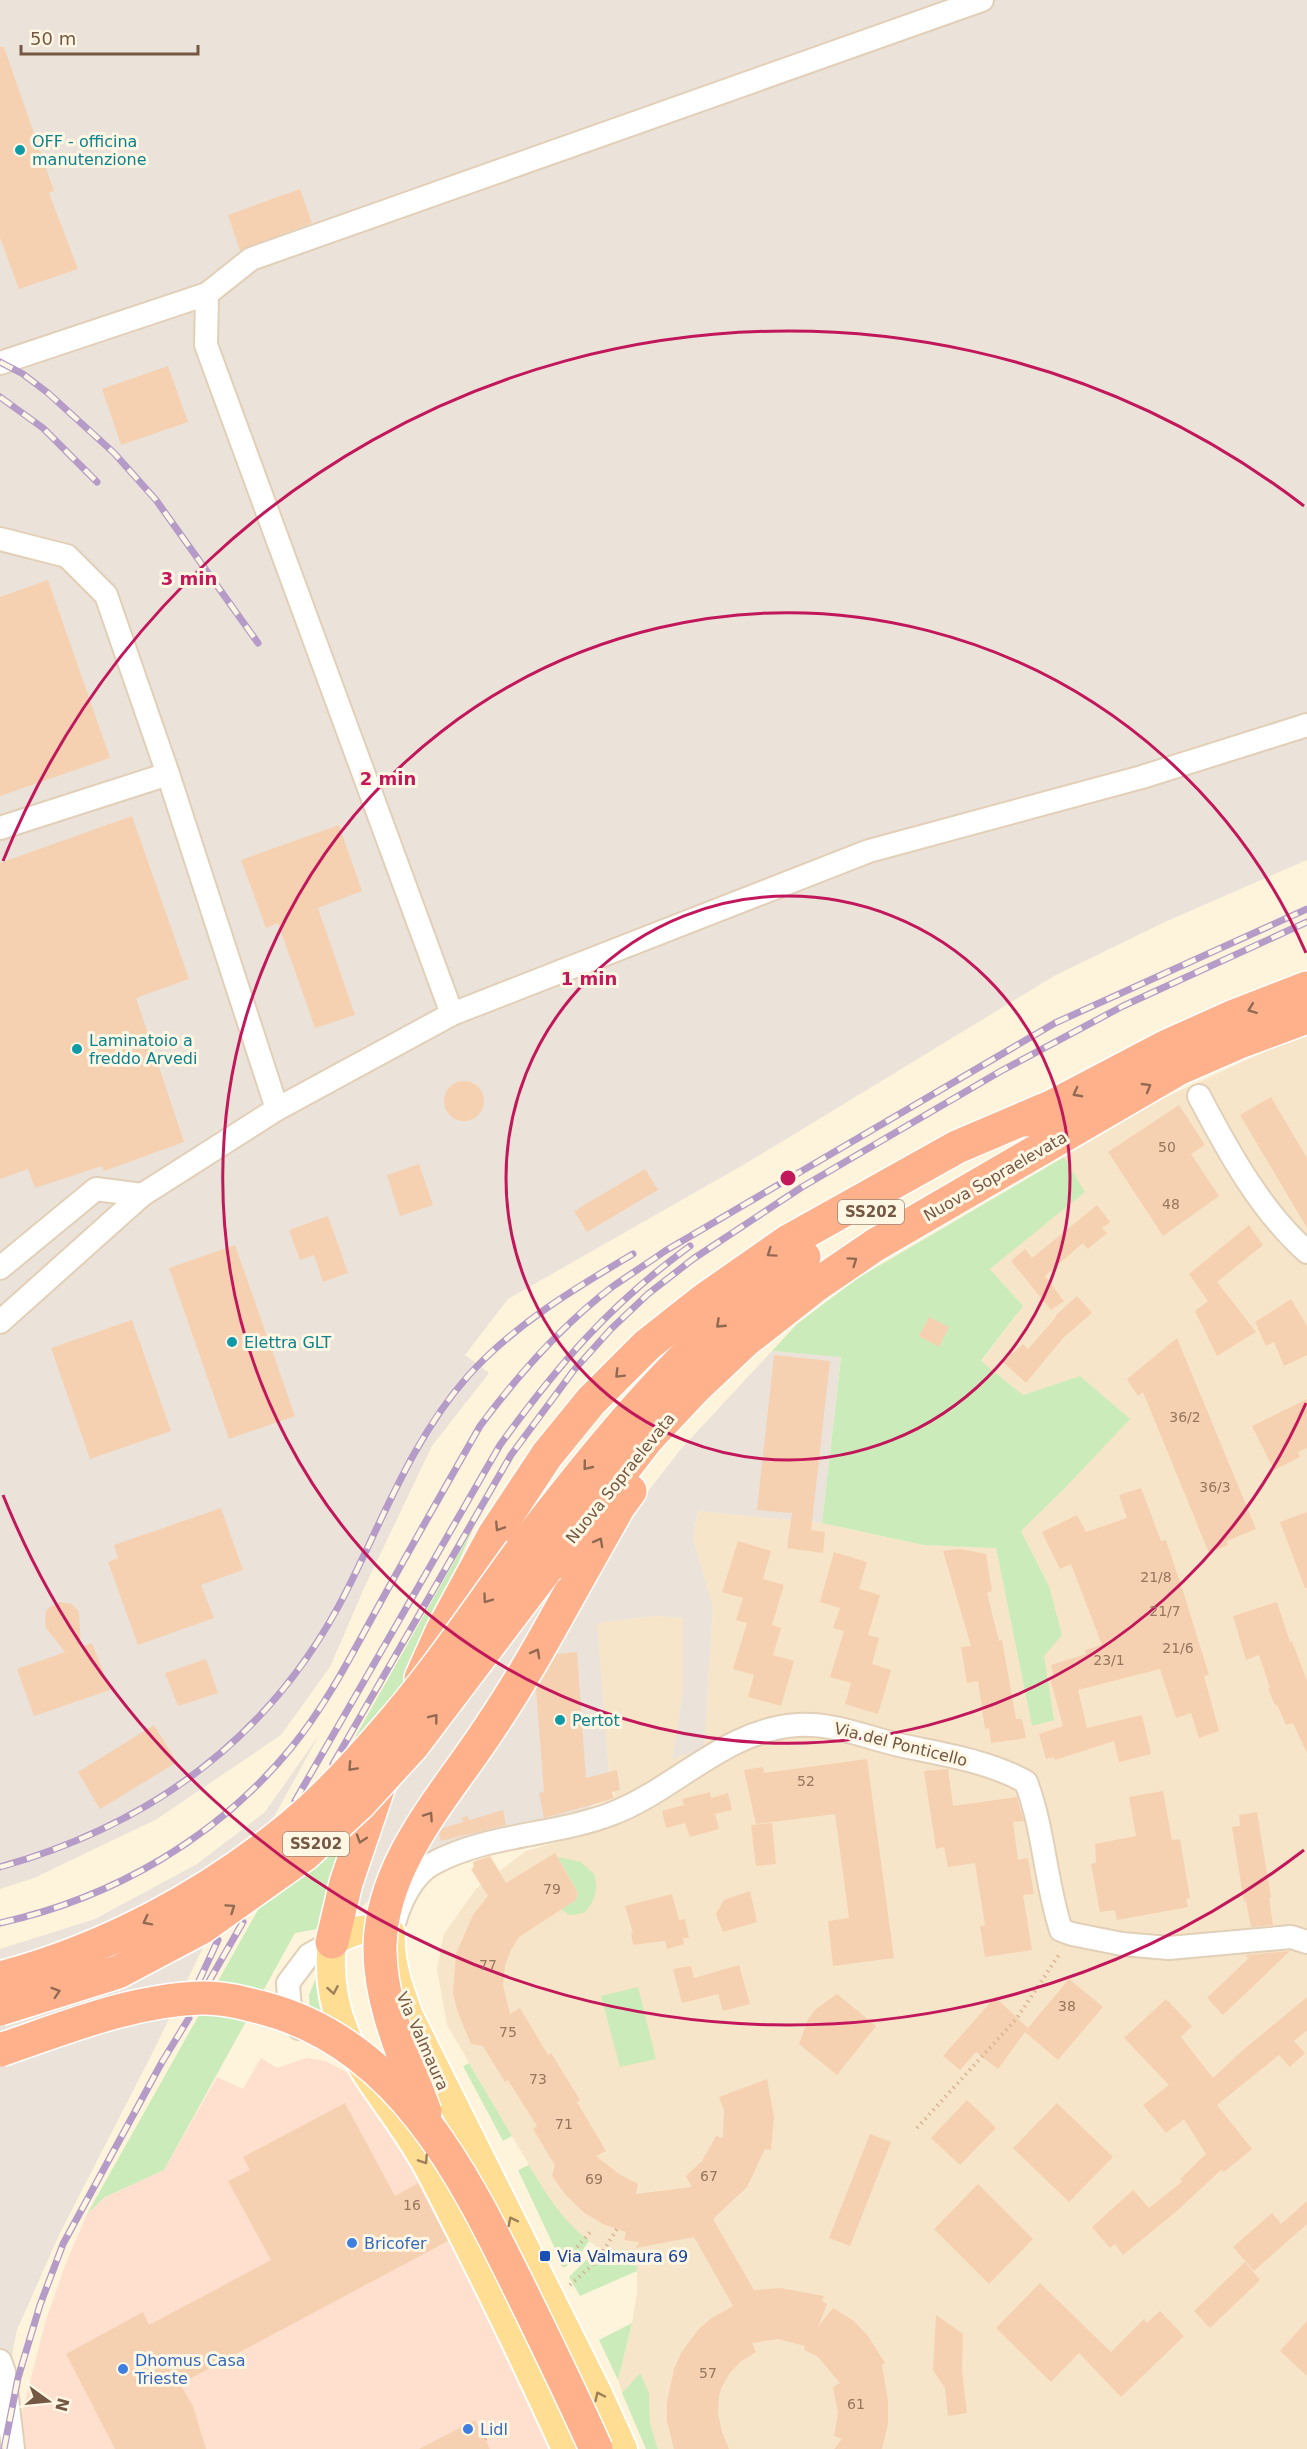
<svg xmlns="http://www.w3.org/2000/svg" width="1307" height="2449" viewBox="0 0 1307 2449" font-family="'DejaVu Sans',sans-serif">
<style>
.residential{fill:#f7e5c9}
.commercial{fill:#ffe0cf}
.industrial{fill:#ebe3d9}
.green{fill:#cbecba}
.building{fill:#f6d1b1}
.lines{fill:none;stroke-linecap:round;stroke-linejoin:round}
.minor-casing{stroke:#e2cfb7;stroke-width:26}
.major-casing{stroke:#fff;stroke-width:32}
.highway-casing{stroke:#fff;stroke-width:36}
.path{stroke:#dab495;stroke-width:4;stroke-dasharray:1.5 4.5;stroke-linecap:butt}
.minor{stroke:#fff;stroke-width:22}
.major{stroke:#ffdd92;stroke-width:28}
.highway{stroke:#ffb18c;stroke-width:33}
.rail-casing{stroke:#b59bc7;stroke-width:7}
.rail{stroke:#fff6e4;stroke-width:4.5;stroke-dasharray:14;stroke-linecap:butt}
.highway-bridge-casing{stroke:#fff;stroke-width:36;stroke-linecap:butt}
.highway-bridge{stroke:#ffb18c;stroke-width:33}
.oneway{stroke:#916a52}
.oneway2{stroke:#9e805b}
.ring{fill:none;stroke:#c2185b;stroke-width:3}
.culture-dot{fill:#0f9aa8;stroke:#fff6e4;stroke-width:2}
.shop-dot{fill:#3f7fe0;stroke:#fff6e4;stroke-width:2}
.transit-dot{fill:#1a4fb4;stroke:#fff6e4;stroke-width:2}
.labels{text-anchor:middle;stroke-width:6;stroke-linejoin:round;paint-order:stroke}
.number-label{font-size:14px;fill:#95765e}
.shield{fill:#fff6e4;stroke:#9e8773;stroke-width:1.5}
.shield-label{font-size:15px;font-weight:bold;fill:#755843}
.culture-label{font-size:16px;fill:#0d838f;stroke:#fff6e4;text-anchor:start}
.street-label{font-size:16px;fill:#755843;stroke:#fff6e4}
.shop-label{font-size:16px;fill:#366cbe;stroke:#fff6e4;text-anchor:start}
.transit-label{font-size:16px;fill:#164399;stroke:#fff6e4;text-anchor:start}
.centre{fill:#c2185b;stroke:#fff6e4;stroke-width:3}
.ring-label{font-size:18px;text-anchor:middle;font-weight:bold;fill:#c2185b;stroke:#fff6e4;stroke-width:6;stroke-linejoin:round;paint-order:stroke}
</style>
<rect width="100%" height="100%" fill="#fef3db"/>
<polygon class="residential" points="1307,1035 1307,2449 658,2449 650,2423 649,2393 639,2374 622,2393 618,2380 632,2323 637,2292 637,2266 612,2258 598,2248 573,2229 553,2206 447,2025 437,1969 444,1934 476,1889 526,1851 621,1824 609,1772 596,1623 657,1616 683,1618 683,1690 672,1759 704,1749 713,1607 693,1538 698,1511 822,1523 923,1545 996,1547 1032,1726 1044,1656 1049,1586 1021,1531 1064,1489 1129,1419 1080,1376 1023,1395 981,1362 1023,1306 990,1269 1084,1192 1064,1157 1162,1099 1287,1041"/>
<polygon class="commercial" points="261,2058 277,2068 306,2058 325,2061 353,2075 368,2093 420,2183 527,2393 550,2449 18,2449 23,2409 45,2323 64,2268 87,2214 105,2197 164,2170 217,2077 243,2089"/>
<g class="industrial">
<polygon points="0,0 1307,0 1307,860 1167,921 1054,976 750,1161 508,1299 465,1355 489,1373 432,1446 365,1586 330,1667 281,1735 157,1819 34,1878 0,1889"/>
<polygon points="772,1351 841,1356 822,1523 698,1511 693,1538 713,1607 704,1749 672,1759 683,1690 683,1618 657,1616 597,1623 609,1772 613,1792 584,1811 567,1813 564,1821 520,1829 507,1827 426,1853 347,1919 424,1700 630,1515 680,1450"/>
<polygon points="319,1735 208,1937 155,2048 59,2235 17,2330 0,2416 0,1949 95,1919 197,1864 265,1812"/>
</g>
<g class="green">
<polygon points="1064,1157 1085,1192 990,1269 1023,1306 981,1361 1023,1395 1080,1376 1130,1419 1064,1489 1021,1531 1049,1586 1062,1635 1044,1656 1054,1720 1032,1726 996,1548 923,1545 822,1523 841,1357 772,1351 797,1324 858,1278"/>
<polygon points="474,1526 370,1770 323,1928 295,1933 164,2170 105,2197 87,2214"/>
<path d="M 558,1857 L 581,1862 L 594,1874 C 599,1889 595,1902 584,1913 L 569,1915 L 561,1909 L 576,1900 L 578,1893 Z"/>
<polygon points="319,1970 328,2015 310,2015 309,1995"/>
<polygon points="638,1987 656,2059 620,2067 601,1996"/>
<polygon points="469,2063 512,2136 503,2141 463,2066"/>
<path d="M 529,2165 C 546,2194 562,2220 589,2241 L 577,2258 L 564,2268 L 518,2170 Z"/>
<polygon points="598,2248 612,2258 637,2266 637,2271 580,2296 569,2277"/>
<polygon points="632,2323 618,2380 599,2340"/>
<polygon points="640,2373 649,2393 650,2423 658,2449 646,2449 622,2393"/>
</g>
<g class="building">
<polygon points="0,47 4,47 54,191 49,193 78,269 19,289 0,238"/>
<polygon points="300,189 312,223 240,251 228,215"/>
<polygon points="168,366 188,422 121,445 102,389"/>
<polygon points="48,580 110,758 0,796 0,597"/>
<polygon points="132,816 189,979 136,998 184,1142 104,1171 102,1166 35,1188 28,1169 0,1179 0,863"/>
<polygon points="339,825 362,891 318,908 355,1015 315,1028 278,923 266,928 241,860"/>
<circle cx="464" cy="1101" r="20"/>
<polygon points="1271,1097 1307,1158 1307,1228 1240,1115"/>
<polygon points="1179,1105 1205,1145 1191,1154 1219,1196 1163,1236 1108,1152"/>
<polygon points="419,1164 433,1205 400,1216 387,1175"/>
<polygon points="645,1169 658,1190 587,1232 574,1211"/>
<polygon points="1097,1205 1110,1222 1102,1228 1107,1233 1088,1249 1083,1243 1045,1276 1064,1301 1051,1310 1011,1261 1025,1249 1032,1258"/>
<polygon points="328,1216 348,1273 323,1282 314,1255 300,1260 289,1230"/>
<polygon points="1249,1225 1263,1245 1217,1282 1256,1332 1217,1356 1195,1311 1208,1301 1189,1274"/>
<polygon points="235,1245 295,1416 229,1439 169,1268"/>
<polygon points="1077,1296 1092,1313 1063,1338 1026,1383 1003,1362 1023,1344 1028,1349 1056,1317 1055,1316"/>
<polygon points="1291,1299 1307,1326 1307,1355 1284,1366 1274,1342 1266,1346 1255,1322"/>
<polygon points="929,1317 949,1327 939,1347 919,1336"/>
<polygon points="132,1320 171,1431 90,1459 51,1348"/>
<polygon points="1177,1338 1256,1529 1227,1541 1228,1545 1209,1553 1143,1392 1138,1396 1127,1379"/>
<polygon points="774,1355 830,1361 811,1530 825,1532 823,1553 787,1548 792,1513 757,1510"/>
<polygon points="1307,1399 1307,1448 1298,1452 1300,1457 1274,1470 1252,1426"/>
<polygon points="1141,1488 1161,1541 1166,1540 1183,1591 1209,1675 1204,1676 1219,1731 1199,1738 1191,1713 1176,1718 1160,1669 1078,1690 1087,1728 1142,1715 1151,1754 1119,1762 1114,1741 1055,1760 1054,1757 1046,1759 1039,1734 1063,1726 1050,1678 1054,1677 1051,1665 1086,1654 1085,1650 1102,1645 1071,1564 1060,1569 1042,1532 1077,1515 1086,1532 1127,1518 1119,1495"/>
<polygon points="221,1508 243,1570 201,1585 214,1618 138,1645 108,1562 118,1558 114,1545"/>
<polygon points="1307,1512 1307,1588 1305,1588 1280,1522"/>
<polygon points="738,1541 771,1551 763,1579 784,1585 772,1625 781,1628 773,1655 794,1661 781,1706 748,1697 754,1675 733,1669 747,1623 736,1620 743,1598 722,1592"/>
<polygon points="960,1549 986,1554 992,1591 987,1593 999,1641 1002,1640 1016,1719 1022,1719 1026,1738 991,1743 989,1728 985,1729 978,1681 967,1683 961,1647 971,1646 943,1551"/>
<polygon points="834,1552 867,1562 859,1589 880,1595 868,1635 879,1638 872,1664 891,1670 878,1714 845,1704 851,1683 830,1677 844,1631 833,1628 840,1608 820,1602"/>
<polygon points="60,1602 72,1604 79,1612 81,1647 92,1643 110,1690 34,1716 17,1669 65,1652 46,1628 45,1623 46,1611 50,1607"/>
<polygon points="1277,1602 1290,1642 1292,1641 1307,1681 1307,1753 1293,1723 1286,1725 1277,1705 1275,1705 1268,1689 1270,1688 1259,1655 1246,1660 1233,1616"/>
<polygon points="577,1652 586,1778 617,1770 620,1790 612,1792 614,1798 606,1801 544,1818 539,1793 544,1792 536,1690 557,1654"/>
<polygon points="206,1659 218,1693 178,1706 165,1673"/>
<polygon points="154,1725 177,1762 100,1809 78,1772"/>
<polygon points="867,1759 894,1958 833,1966 828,1921 849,1918 835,1814 756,1824 744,1770 763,1767 764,1773"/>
<polygon points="948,1769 953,1806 1017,1797 1024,1821 1013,1822 1018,1860 1028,1858 1034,1894 1023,1895 1032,1950 985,1957 980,1926 985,1925 975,1863 948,1867 944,1847 936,1849 924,1771"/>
<polygon points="1163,1791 1172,1840 1180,1839 1190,1898 1186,1899 1188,1907 1117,1920 1115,1910 1100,1912 1091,1864 1096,1863 1095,1844 1136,1836 1129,1797"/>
<polygon points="710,1792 711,1798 728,1793 732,1810 715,1814 719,1829 690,1837 685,1823 666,1828 662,1811 684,1805 682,1799"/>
<polygon points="503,1810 506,1825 441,1841 439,1834 443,1828 463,1822 462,1818 467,1816 470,1820"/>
<polygon points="1257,1812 1271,1897 1269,1898 1273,1925 1251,1927 1246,1901 1244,1902 1232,1827 1240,1826 1239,1815"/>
<polygon points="772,1823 776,1864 756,1866 751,1825"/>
<polygon points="555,1853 578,1893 576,1900 519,1937 511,1950 505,1965 503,1985 510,2014 520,2008 548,2055 551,2053 580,2100 577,2102 606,2151 596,2156 619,2174 638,2184 636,2194 692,2187 686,2176 702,2161 716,2136 723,2138 724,2110 719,2097 767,2079 774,2117 771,2150 765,2149 747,2187 713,2219 754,2290 780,2288 824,2296 822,2301 827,2304 818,2327 833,2308 854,2321 868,2336 885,2363 882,2365 888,2401 888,2424 882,2449 834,2449 842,2439 834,2436 838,2413 833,2387 840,2383 817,2356 804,2350 805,2346 778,2339 752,2343 756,2352 740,2362 729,2374 722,2387 719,2396 718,2414 722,2432 729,2449 674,2449 667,2422 667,2402 674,2369 681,2353 698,2330 710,2319 733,2306 694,2237 636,2248 639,2242 624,2240 626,2232 603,2224 583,2212 565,2194 552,2176 555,2165 533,2129 537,2126 508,2080 505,2082 483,2046 471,2044 457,2010 453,1993 456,1954 473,1915 488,1896 471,1869 474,1867 473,1862 490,1856 506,1883"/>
<polygon points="750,1891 757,1922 723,1932 716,1914 724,1900"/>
<polygon points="672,1894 679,1920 685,1919 689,1938 683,1938 684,1944 667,1949 665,1941 633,1945 631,1933 633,1933 625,1906"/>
<polygon points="1290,1951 1223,2015 1207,1998 1249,1958 1245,1955"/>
<polygon points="739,1965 750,2004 723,2011 718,1994 682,2003 673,1969 691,1966 694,1978"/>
<polygon points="1069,1979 1103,2007 1058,2060 1025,2032 998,2069 976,2052 960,2070 943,2056 995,1997 1028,2028"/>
<polygon points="837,1994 876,2026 837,2075 799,2044 808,2019 816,2009"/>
<polygon points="1307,1997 1307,2030 1294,2041 1305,2053 1290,2067 1279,2055 1217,2105 1252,2149 1224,2172 1221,2170 1178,2210 1123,2255 1115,2244 1110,2248 1092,2227 1133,2190 1149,2208 1182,2182 1180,2179 1206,2154 1184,2119 1166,2133 1143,2105 1169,2085 1124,2038 1166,1999 1192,2026 1181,2037 1213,2078 1243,2050"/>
<polygon points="967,2100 996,2128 960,2165 931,2138"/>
<polygon points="345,2103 395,2196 418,2183 448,2241 180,2384 193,2406 206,2449 115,2449 66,2354 143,2312 149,2325 271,2260 228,2181 250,2170 243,2157"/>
<polygon points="1057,2103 1113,2157 1069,2202 1013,2148"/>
<polygon points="870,2134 891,2142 850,2246 829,2238"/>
<polygon points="978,2184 1033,2239 989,2284 934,2229"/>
<polygon points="1307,2201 1307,2224 1254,2271 1233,2247 1272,2213 1281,2224"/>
<polygon points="1245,2262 1260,2280 1210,2328 1194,2311"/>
<polygon points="1040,2283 1111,2352 1144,2319 1147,2323 1160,2311 1184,2336 1121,2397 1079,2353 1051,2382 996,2328"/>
<polygon points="936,2315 963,2334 962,2370 967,2413 948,2416 945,2388 933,2370"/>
<polygon points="1307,2321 1307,2376 1280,2351"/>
<polygon points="475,2420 490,2449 419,2449"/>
</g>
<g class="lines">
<g class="minor-casing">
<g id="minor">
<polyline points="0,363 207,294"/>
<polyline points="0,539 67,556 106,595 168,774 277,1109"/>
<polyline points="0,828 168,774"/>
<polyline points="452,1014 206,345 207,294 251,259 982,0"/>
<path d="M 1199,1096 C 1228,1151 1260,1210 1307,1252"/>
<polyline points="0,1268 96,1189 142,1195"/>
<polyline points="0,1322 142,1195 277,1109 452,1014 869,851 1142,777 1307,725"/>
<path d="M 395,1920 C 401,1900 413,1875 432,1864 C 486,1834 553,1836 611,1814 C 675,1790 726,1729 798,1725 C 832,1723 863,1736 895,1744 C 939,1754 987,1760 1026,1782 C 1044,1829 1045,1881 1061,1930 L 1072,1934 L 1122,1944 L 1169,1948 L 1291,1937 L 1307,1942"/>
<path d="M 299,2028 C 289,2017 289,1997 288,1983 L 309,1955 L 332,1942"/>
<polyline points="0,2361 4,2372 13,2449"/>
</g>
</g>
<g class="major-casing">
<path id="major" d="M 566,2449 C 524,2356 479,2265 432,2174 C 390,2091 321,2047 332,1942 C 354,1930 366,1925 391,1933 C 389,1962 399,1989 409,2016 L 598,2394 L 623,2449"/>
</g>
<g class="highway-casing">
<g id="highway">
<polyline points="1026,1120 1165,1047 1232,1017 1307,988"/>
<path d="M 521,1551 C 604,1442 690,1335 804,1257"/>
<polyline points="547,1568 648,1438 696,1387 746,1340 815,1286 875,1245 1178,1069 1242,1041 1307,1017"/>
<polyline points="570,1593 619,1506 630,1491"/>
<polyline points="421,1678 442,1631 494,1535 547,1455 591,1401 647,1345 704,1300 787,1242 957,1147 1046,1109"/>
<polyline points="332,1942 346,1883 382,1777"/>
</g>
</g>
<g class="path">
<polyline points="917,2128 1017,2018 1060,1953"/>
<polyline points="561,2265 593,2229"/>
<polyline points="570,2285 597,2261 617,2229"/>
<polyline points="485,2439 505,2427"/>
</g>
<use href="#minor" class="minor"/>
<use href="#major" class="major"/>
<use href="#highway" class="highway"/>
<g class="rail-casing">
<g id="rail">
<polyline points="0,362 23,374 48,393 114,453 156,500 258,643"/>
<polyline points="0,397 43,428 97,482"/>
<polyline points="333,1764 511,1455 574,1370 611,1329 648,1294 693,1259 802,1187 1001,1071 1123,1006 1307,922"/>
<path d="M 295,1801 L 500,1445 C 558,1365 609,1305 690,1246"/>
<path d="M 0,1867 C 156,1823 276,1734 349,1586 C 385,1514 414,1437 468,1376 C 515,1324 574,1289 633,1254"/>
<path d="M 0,1923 C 113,1898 217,1838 291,1748 C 327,1704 352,1654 379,1605 C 412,1545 446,1486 480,1426 C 518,1375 561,1326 612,1287 C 629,1275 648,1263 665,1251 L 1055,1023 L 1307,909"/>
<polyline points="198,1983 218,1940"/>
<polyline points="208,1983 243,1922"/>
<polyline points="4,2449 18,2378 40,2305 63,2244 162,2062 189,2018"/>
</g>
</g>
<use href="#rail" class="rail"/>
<g class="highway-bridge-casing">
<g id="highway-bridge">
<path d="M 0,1978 C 106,1950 207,1896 292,1826 C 327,1797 358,1763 387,1729 C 436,1673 477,1611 521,1551"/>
<polyline points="0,2009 118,1972 201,1928 305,1854 359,1804 413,1745 547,1568"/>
<path d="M 0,2050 C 65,2028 132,2000 201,1998 C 221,1997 244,2003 263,2008 C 400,2044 463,2173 520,2289 C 546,2342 572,2395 596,2449"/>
<path d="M 425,2112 C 406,2060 379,2003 380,1946 C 382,1861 447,1794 491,1726 C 520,1683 545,1638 570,1593"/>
</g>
</g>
<use href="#highway-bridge" class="highway-bridge"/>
</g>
<defs><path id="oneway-chevron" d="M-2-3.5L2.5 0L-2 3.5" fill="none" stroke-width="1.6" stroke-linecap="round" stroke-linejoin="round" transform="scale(1.5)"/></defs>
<g class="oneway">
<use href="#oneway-chevron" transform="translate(1252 1009) rotate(159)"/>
<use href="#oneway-chevron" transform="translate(1147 1087) rotate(-30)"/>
<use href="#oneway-chevron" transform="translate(1077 1093) rotate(152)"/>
<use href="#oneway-chevron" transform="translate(771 1253) rotate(145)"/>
<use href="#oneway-chevron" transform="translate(853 1261) rotate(-35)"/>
<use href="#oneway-chevron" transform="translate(720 1324) rotate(137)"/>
<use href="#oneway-chevron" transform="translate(619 1374) rotate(135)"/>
<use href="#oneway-chevron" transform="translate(587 1466) rotate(129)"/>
<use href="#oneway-chevron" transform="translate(499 1527) rotate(123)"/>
<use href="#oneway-chevron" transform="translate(599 1542) rotate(-61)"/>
<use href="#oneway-chevron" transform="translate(487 1599) rotate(126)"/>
<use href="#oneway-chevron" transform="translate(536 1653) rotate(-61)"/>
<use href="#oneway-chevron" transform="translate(434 1718) rotate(-52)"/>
<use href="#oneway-chevron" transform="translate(352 1767) rotate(133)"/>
<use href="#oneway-chevron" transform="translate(429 1816) rotate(-56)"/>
<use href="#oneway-chevron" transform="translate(361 1839) rotate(108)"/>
<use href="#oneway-chevron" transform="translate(231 1908) rotate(-34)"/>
<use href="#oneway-chevron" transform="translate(147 1921) rotate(153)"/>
<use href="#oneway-chevron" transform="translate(56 1992) rotate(-18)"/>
</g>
<g class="oneway2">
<use href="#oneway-chevron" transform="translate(333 1990) rotate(80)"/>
<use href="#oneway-chevron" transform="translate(424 2160) rotate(57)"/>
<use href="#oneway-chevron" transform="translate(512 2221) rotate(-117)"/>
<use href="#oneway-chevron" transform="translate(599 2396) rotate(-115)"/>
</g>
<g class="ring">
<circle cx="788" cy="1178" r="282"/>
<path d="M1306 1403A565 565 0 1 1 1306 953"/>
<path d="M1304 1850A847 847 0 0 1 3 1495M3 861A847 847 0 0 1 1304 506"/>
</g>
<g class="culture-dot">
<circle cx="20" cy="150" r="6"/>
<circle cx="77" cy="1049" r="6"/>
<circle cx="232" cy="1342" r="6"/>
<circle cx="560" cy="1720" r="6"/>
</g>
<g class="shop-dot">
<circle cx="352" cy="2243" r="6"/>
<circle cx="123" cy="2369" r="6"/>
<circle cx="468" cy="2429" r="6"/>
</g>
<rect class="transit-dot" x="539" y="2250" width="12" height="12" rx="3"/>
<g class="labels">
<g class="number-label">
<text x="1167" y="1152">50</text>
<text x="1171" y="1209">48</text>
<text x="1185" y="1422">36/2</text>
<text x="1215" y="1492">36/3</text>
<text x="1156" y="1582">21/8</text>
<text x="1165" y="1616">21/7</text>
<text x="1178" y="1653">21/6</text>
<text x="1109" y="1665">23/1</text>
<text x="806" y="1786">52</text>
<text x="552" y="1894">79</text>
<text x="488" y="1970">77</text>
<text x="1067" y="2011">38</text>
<text x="508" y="2037">75</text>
<text x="538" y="2084">73</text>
<text x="564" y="2129">71</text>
<text x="709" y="2181">67</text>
<text x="594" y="2184">69</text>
<text x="412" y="2210">16</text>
<text x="708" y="2378">57</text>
<text x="856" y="2409">61</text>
</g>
<g class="shield">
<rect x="838" y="1200" width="66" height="24" rx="4.5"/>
<rect x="283" y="1832" width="66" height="24" rx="4.5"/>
</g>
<g class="shield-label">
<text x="871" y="1217">SS202</text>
<text x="316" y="1849">SS202</text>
</g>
<g class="culture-label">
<text x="32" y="147">OFF - officina<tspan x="32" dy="18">manutenzione</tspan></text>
<text x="89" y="1046">Laminatoio a<tspan x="89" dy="18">freddo Arvedi</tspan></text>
<text x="244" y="1348">Elettra GLT</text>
<text x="572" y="1726">Pertot</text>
</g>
<g class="street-label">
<text transform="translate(995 1176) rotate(-30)" y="6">Nuova Sopraelevata</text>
<text transform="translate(620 1478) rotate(-51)" y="6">Nuova Sopraelevata</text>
<text transform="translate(901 1744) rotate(14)" y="6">Via del Ponticello</text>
<text transform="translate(423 2041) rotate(66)" y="6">Via Valmaura</text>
</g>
<g class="shop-label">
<text x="364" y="2249">Bricofer</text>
<text x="135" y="2366">Dhomus Casa<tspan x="135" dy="18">Trieste</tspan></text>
<text x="480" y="2435">Lidl</text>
</g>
<g class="transit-label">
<text x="557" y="2262">Via Valmaura 69</text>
</g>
</g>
<circle cx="788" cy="1178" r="9" class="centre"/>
<g class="ring-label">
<text x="189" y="585">3 min</text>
<text x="388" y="785">2 min</text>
<text x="589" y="985">1 min</text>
</g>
<g transform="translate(48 2401) rotate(105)" stroke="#fff6e4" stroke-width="4.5" paint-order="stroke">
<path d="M0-4.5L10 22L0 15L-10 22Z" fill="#755843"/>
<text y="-9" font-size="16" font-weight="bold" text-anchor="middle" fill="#755843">N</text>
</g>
<path d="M21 45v9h177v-9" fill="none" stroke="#755843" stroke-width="3"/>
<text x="30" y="45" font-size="18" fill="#755843" stroke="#fff6e4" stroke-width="4.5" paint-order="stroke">50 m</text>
</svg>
